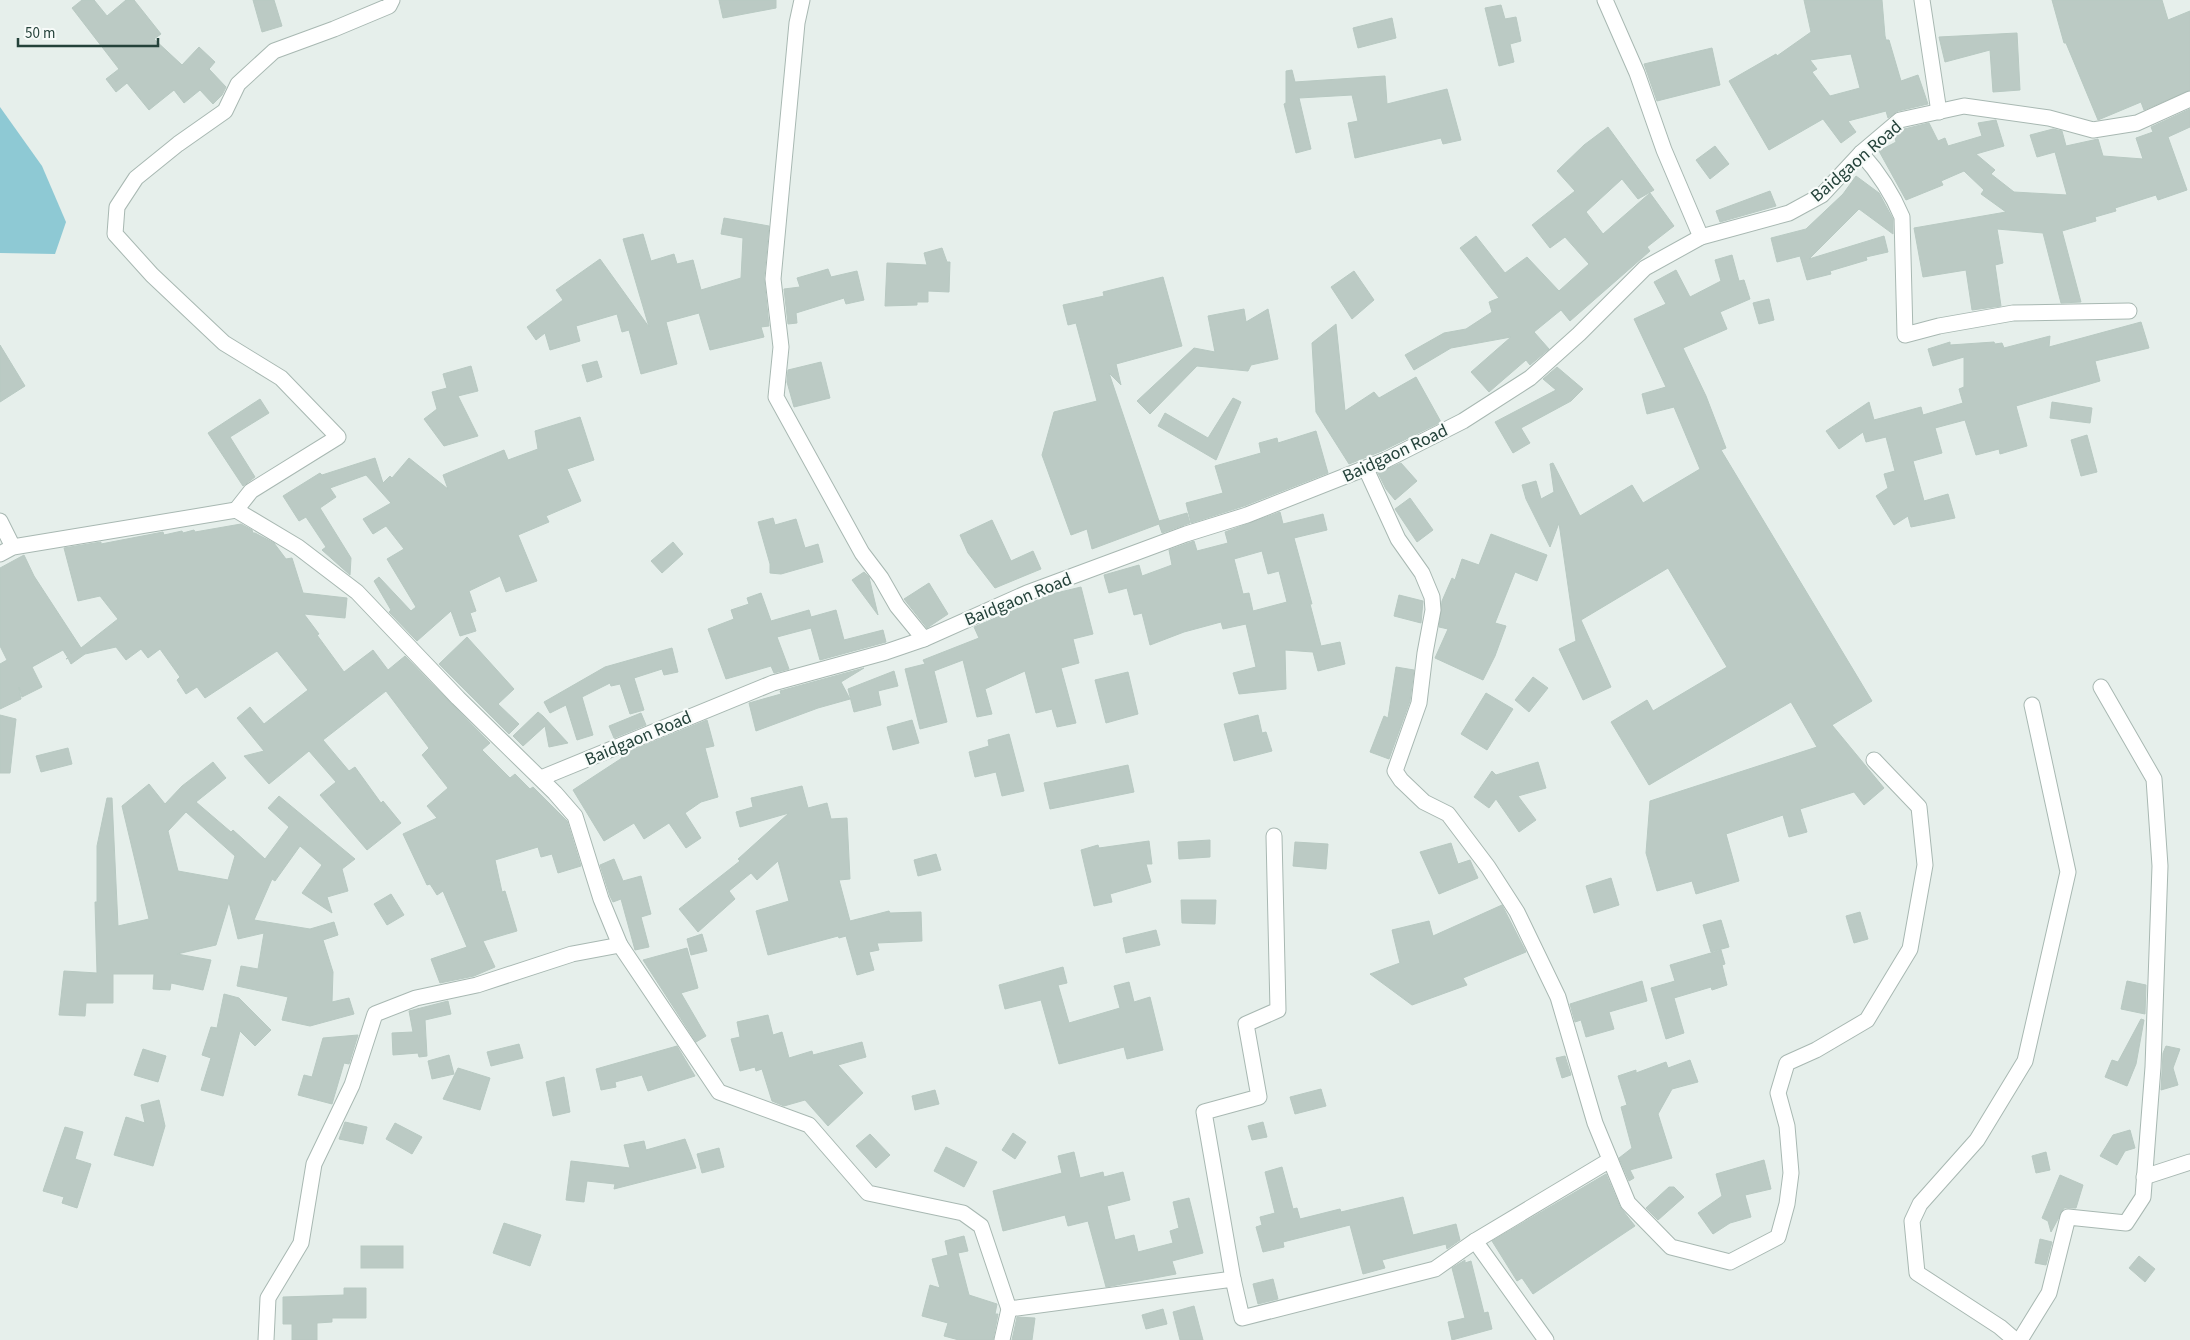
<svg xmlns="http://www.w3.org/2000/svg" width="2190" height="1340" viewBox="0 0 2190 1340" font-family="'Source Sans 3',sans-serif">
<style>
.water{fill:#8ec9d4}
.building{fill:#bbcac4;stroke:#b8c9c2;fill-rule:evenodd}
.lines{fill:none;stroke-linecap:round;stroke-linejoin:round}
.minor-casing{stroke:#a8b8b2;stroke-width:17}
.minor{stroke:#fff;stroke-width:15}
.labels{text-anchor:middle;stroke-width:4.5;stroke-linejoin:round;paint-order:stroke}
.street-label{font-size:18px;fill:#24423a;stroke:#f7fbf9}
</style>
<rect width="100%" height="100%" fill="#e6efeb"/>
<polygon class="water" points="0,107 42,166 66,222 55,254 0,253"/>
<g class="building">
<polygon points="82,0 94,0 107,16 126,0 134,0 161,34 154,39 182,65 199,47 215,62 209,69 226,87 222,95 213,104 200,90 184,103 174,90 149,110 127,83 116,92 106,79 119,69 72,8"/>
<polygon points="253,0 274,0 282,26 262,32"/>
<polygon points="719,0 776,0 776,8 723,18"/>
<path d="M 1804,0 L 1882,0 L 1885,36 L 1886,40 L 1889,40 L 1901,81 L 1918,75 L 1928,104 L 1898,111 L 1888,118 L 1886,111 L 1848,121 L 1856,132 L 1841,143 L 1823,119 L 1769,150 L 1729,81 L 1776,54 L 1777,56 L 1811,32 ZM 1851,54 L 1860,88 L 1830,96 L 1812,72 L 1817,69 L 1810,60 Z"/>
<polygon points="2052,0 2162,0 2168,20 2190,11 2190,90 2144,110 2141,102 2098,120 2066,43 2064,43"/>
<polygon points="1501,5 1505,19 1516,17 1521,41 1510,44 1514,62 1499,66 1485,8"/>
<polygon points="1392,18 1396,38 1358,48 1353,28"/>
<polygon points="2017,33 2020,90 1993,92 1990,50 1945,62 1939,37"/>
<polygon points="1712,48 1720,85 1657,101 1644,64"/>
<polygon points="1292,70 1295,82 1385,76 1387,104 1447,89 1461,140 1443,144 1441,138 1355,158 1348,123 1358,121 1352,95 1299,98 1311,149 1296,153 1284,104 1286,103 1286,71"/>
<polygon points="2190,109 2190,127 2168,137 2187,190 2158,200 2156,195 2115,208 2116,211 2095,217 2096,221 2062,231 2081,302 2061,303 2043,233 1997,229 2003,263 1995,265 2001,306 1972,310 1966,270 1923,277 1914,228 2006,212 1981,194 1984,190 1964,171 1941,181 1943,185 1906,200 1879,151 1896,142 1895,137 1904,129 1929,123 1938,141 1945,138 1948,146 1982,136 1978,123 1996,120 2004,146 1976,154 1995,170 1991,174 2014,192 2067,195 2055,152 2037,157 2030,135 2053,129 2062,131 2066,146 2098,139 2103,156 2143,159 2136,138 2153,132 2151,127"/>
<polygon points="1608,127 1654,190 1638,199 1622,179 1586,212 1603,234 1650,193 1674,226 1647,247 1650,251 1570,321 1561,310 1534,332 1549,349 1530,365 1526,360 1489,392 1471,372 1511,337 1451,348 1414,370 1405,355 1444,333 1466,329 1492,312 1489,302 1499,298 1460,248 1476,236 1505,273 1527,257 1559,291 1589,264 1565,237 1550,248 1532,225 1575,191 1557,171 1584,145"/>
<polygon points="1715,146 1729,164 1710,179 1696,160"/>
<polygon points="1856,176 1879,193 1893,219 1893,234 1859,209 1809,259 1884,236 1888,252 1866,257 1867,260 1830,271 1831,274 1807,280 1800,256 1777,262 1771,238 1806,229 1843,194"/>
<polygon points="1770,191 1776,206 1720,222 1716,211"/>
<polygon points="724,218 769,226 764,278 769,326 761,327 764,337 710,350 699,313 666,322 677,364 641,374 629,330 622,332 617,314 576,326 580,341 550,350 545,333 536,340 527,327 563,300 556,290 600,259 649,327 623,239 643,234 651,261 674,254 677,264 693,260 701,290 741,278 743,238 721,234"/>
<polygon points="942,248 947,262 950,262 949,292 928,291 928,302 917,302 917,305 885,306 887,263 927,265 924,253"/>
<polygon points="1732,255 1739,281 1744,280 1750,299 1720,312 1727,329 1683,348 1706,396 1726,448 1721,450 1872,701 1832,725 1884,788 1864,805 1854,792 1800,809 1807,832 1789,837 1783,815 1726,834 1739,881 1696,894 1692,881 1657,891 1646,853 1650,801 1817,747 1791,702 1649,785 1611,722 1647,700 1653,711 1727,667 1668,568 1581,620 1611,687 1583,700 1559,649 1576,641 1559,523 1550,547 1526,499 1522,485 1536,481 1541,499 1554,492 1550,464 1553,463 1580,516 1632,485 1643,503 1700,469 1674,407 1647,414 1642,394 1666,387 1634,319 1666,304 1654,282 1676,270 1690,297 1721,281 1715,260"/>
<polygon points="828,269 831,277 857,271 864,300 846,304 844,298 796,313 797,323 788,324 784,289 800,287 797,278"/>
<polygon points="1354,271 1374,300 1352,319 1331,287"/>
<polygon points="1163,277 1182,346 1116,364 1121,385 1109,373 1159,521 1187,513 1190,523 1162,533 1159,524 1092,549 1087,529 1071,535 1042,455 1054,412 1097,401 1076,323 1068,325 1063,305 1104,296 1103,292"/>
<polygon points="1769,299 1774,320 1759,324 1753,303"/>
<polygon points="1244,309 1246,322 1268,309 1278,359 1251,365 1248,371 1197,366 1150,414 1137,401 1194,348 1215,352 1208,316"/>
<polygon points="2141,322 2149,348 2095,361 2100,381 2016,406 2027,446 2000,454 1999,449 1976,455 1965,420 1935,428 1942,453 1913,461 1924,501 1948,494 1955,518 1911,527 1908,516 1894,525 1876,496 1888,488 1884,474 1895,471 1886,437 1866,442 1863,432 1839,449 1826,431 1869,402 1874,420 1921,407 1923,415 1963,403 1959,389 1964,387 1964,357 1933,366 1928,349 1950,342 1950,345 1994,342 1995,344 2002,343 2004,348 2050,336 2049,347"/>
<polygon points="1336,324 1345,411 1374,392 1379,398 1416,377 1441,422 1382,451 1349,464 1316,412 1312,343"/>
<polygon points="0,345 25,386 0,402"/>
<polygon points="597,361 602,377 587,382 582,365"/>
<polygon points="821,362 830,398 794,407 787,382 788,370"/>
<polygon points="471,366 478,391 458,396 478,436 444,446 424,419 437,409 432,392 447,388 443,374"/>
<polygon points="1557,367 1583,389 1571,401 1521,428 1530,443 1513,453 1495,422 1556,390 1543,379"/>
<polygon points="1233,398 1241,402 1216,460 1158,426 1165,413 1208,438"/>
<polygon points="260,399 269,413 230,437 255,477 243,486 208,433"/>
<polygon points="2052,402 2092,408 2090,423 2050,418"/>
<polygon points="580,417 594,460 567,469 581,501 546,516 549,522 518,535 537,581 506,592 500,576 469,591 476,611 470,613 476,631 460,636 451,611 417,641 389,612 391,610 374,581 379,577 411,611 416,607 387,559 404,549 386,526 373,534 363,519 391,503 366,475 330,488 336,497 320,508 351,558 350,575 322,550 326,547 306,517 299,521 283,496 320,473 322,475 375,458 383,483 390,476 392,478 409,458 448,489 443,475 504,450 508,460 538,449 535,431"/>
<polygon points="1316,431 1328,473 1244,506 1191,523 1186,503 1223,493 1215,466 1261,453 1259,443 1277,438 1278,443"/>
<polygon points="2087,435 2097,472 2081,476 2071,440"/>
<polygon points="1401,463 1417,481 1395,500 1386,489 1378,473"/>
<polygon points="1410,498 1433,530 1417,542 1395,509"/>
<path d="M 1280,512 L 1283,524 L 1323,514 L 1327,530 L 1294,538 L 1312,604 L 1310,604 L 1321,646 L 1340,642 L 1345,664 L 1318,671 L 1313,652 L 1285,650 L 1286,689 L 1239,694 L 1233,673 L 1256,667 L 1246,624 L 1223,629 L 1221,622 L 1184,632 L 1150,645 L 1142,613 L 1134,615 L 1127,588 L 1109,593 L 1104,575 L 1139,565 L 1142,576 L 1172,565 L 1169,550 L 1194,541 L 1197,551 L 1228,543 L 1225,532 ZM 1262,551 L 1268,574 L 1279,571 L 1287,602 L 1253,611 L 1249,593 L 1243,594 L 1234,559 Z"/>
<polygon points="773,518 775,525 796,519 805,548 818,544 823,562 781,574 770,573 770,564 758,522"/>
<polygon points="992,520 1011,561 1033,551 1041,569 995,588 968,553 960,535"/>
<polygon points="241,524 252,530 253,533 255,533 274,543 286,559 292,558 303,593 347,598 345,618 304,614 319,634 317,635 344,672 373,650 388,670 405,656 490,743 482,750 510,778 515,774 530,789 533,787 567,821 581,866 558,873 552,854 541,857 538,847 495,860 502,892 505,891 517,931 483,941 495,967 474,976 440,983 431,959 467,947 443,891 437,895 430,884 427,885 403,834 437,818 427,806 448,788 422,755 429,748 386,691 323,740 349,771 355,767 381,803 383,801 401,823 367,850 320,795 336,782 309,751 269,784 244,756 264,751 237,718 250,707 264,724 308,690 277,651 205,698 197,687 186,694 177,680 180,677 160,649 148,658 141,649 126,660 116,647 85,654 71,664 68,658 66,659 68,658 63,650 32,667 42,687 22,697 19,687 21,699 0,709 0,664 7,660 0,646 0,568 24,555 34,576 81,648 118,619 100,596 78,601 64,548 101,542 101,544 163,532 164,535 182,531 183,533 194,530 195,532"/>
<polygon points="1491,534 1547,555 1537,581 1515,572 1495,623 1506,626 1495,656 1483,680 1435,658 1448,629 1439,627 1442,601 1452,578 1455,580 1462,559 1479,565"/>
<polygon points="673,542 683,554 662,573 651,561"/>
<polygon points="864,572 869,577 878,615 852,580"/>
<polygon points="929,583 948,614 927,628 904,599"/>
<polygon points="1081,587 1093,634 1073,639 1079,663 1061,668 1076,723 1057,727 1052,709 1036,713 1025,671 985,689 992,714 977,717 963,660 934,671 947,722 920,729 905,669 925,664 923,660 979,638 974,627 1052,594"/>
<polygon points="761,593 771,621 809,610 811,617 836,610 844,640 883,630 886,642 820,660 811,628 777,637 789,669 774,673 771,666 726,679 708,629 734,619 731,610 749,604 747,598"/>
<polygon points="1399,595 1423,601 1421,623 1394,616"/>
<polygon points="467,637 514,689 498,704 519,724 509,734 439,664"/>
<polygon points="672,648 678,672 664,675 662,669 634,678 644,710 630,714 620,684 611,686 610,683 582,697 593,735 577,740 566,705 550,713 544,702 605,667"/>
<polygon points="1396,667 1414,670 1410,701 1389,759 1370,752 1384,716 1388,718"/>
<polygon points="864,668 841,682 850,699 818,708 756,731 749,703 781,694 780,691"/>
<polygon points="894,671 898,686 878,691 881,705 854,712 848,689"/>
<polygon points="1128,672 1138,714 1106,723 1095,680"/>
<polygon points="1533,677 1548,688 1529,712 1515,700"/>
<polygon points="1486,693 1513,709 1487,750 1461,734"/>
<polygon points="538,712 543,716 568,743 549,747 545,726 523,746 513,736"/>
<polygon points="641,713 646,725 614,738 609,726"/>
<polygon points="0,715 16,719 10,773 0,773"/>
<polygon points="1258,715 1262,733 1266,732 1272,751 1234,761 1224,724"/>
<polygon points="707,720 714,746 705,748 718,797 701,802 685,813 701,838 686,848 669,823 644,839 634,823 604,841 573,790 622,758 621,755"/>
<polygon points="912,720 919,743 893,750 887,727"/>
<polygon points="1009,734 1024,791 1002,796 996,772 975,777 969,752 989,746 988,740"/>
<polygon points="68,748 72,764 41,772 36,756"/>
<path d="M 213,762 L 226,778 L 196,802 L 231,832 L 233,830 L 265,859 L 289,827 L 268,808 L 279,796 L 355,859 L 342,869 L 348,891 L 327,897 L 332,913 L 302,893 L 322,865 L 300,846 L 275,881 L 272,879 L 254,920 L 310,929 L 334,922 L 338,935 L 323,940 L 333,972 L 332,1002 L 349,998 L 354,1014 L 310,1026 L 282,1020 L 288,997 L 237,986 L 241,966 L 258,969 L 264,933 L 238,939 L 229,902 L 216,945 L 177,954 L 211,960 L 203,990 L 171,983 L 170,990 L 153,989 L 154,974 L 113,974 L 113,1003 L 86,1003 L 85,1016 L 59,1015 L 64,971 L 97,973 L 95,902 L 97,902 L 97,846 L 107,798 L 112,798 L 118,926 L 149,919 L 122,806 L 149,784 L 165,804 L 182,786 ZM 186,812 L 235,856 L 228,880 L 178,871 L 168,831 Z"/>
<polygon points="1538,762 1546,788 1518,796 1536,820 1519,832 1496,799 1489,808 1474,797 1492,771 1496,775"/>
<polygon points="1128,765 1134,792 1050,809 1044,783"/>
<polygon points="802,786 808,808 827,803 831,819 847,818 850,879 839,880 850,921 889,911 890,913 921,912 922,941 877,943 879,950 869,952 874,970 857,975 846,936 839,938 838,936 768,955 756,911 789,901 778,861 757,880 751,873 729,891 735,899 698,932 679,909 740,861 738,859 789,813 740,827 736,812 753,807 751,798"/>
<polygon points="1210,840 1210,857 1179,859 1178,842"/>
<polygon points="1149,841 1152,864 1146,864 1151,882 1110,894 1112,902 1094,906 1081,850 1098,845 1099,848"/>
<polygon points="1295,842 1328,844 1326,869 1293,866"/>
<polygon points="1451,843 1458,864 1470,860 1478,878 1439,894 1420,852"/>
<polygon points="936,854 941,870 918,876 914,860"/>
<polygon points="614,859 623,881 641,876 651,914 641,917 649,947 635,950 621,899 613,902 610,896 600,865"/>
<polygon points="1611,878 1619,905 1594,913 1586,886"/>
<polygon points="391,894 404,915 387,925 374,904"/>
<polygon points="1181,900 1216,900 1215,924 1182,923"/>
<polygon points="1502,905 1526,952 1463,978 1467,985 1412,1005 1370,974 1400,963 1392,930 1429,921 1433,936"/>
<polygon points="1860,912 1868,939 1854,943 1846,916"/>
<polygon points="1721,920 1729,947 1711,952 1703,925"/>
<polygon points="1156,930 1160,945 1126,953 1123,938"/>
<polygon points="702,934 707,951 691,955 687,939"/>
<polygon points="687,948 698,988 681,993 706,1036 696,1042 643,960"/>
<polygon points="1721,950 1725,964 1722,965 1727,985 1712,990 1711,987 1674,998 1684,1033 1666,1039 1651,988 1675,981 1670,965"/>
<polygon points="1063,967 1067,983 1058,985 1069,1023 1120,1008 1114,986 1129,982 1134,1002 1150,997 1163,1050 1127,1059 1124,1047 1059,1064 1041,1000 1005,1009 999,985"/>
<polygon points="1642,981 1647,1001 1609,1012 1614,1029 1586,1037 1581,1020 1575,1022 1570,1004"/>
<polygon points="2127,981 2146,985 2145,1014 2121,1009"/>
<polygon points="224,994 239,998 271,1030 255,1046 240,1031 223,1096 201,1090 211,1058 202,1055 211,1027 217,1028"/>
<polygon points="448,1001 451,1014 425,1020 427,1056 419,1057 418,1053 393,1055 392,1033 413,1032 409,1011"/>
<polygon points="768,1015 773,1035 782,1032 789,1058 812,1051 813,1055 862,1042 866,1057 838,1065 863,1093 828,1126 805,1100 784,1106 772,1101 762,1069 756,1071 755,1067 740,1071 731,1039 740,1037 737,1022"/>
<polygon points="2141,1019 2144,1020 2136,1064 2127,1086 2105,1077 2112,1060 2118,1062"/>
<polygon points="358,1035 349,1064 344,1063 332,1104 298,1095 304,1075 312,1077 323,1038"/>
<polygon points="519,1044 523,1058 491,1066 487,1052"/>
<polygon points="677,1046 695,1076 648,1091 642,1075 615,1082 616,1087 601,1090 596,1069"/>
<polygon points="2166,1046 2180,1049 2173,1068 2178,1085 2161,1090 2163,1053"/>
<polygon points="143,1049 166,1056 158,1082 134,1075"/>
<polygon points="449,1055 454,1074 432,1079 428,1061"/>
<polygon points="1565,1056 1571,1075 1562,1078 1556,1058"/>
<polygon points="1690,1060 1698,1082 1672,1089 1658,1114 1672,1158 1630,1170 1634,1178 1629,1181 1619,1158 1632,1148 1621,1107 1627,1105 1618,1076 1636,1070 1636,1073 1666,1062 1668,1068"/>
<polygon points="458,1068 490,1078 480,1110 443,1099"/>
<polygon points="564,1077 570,1112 553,1116 546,1082"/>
<polygon points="1321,1089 1326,1106 1295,1114 1290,1097"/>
<polygon points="935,1090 939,1104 915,1110 912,1096"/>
<polygon points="159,1100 165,1126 153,1166 114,1155 126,1117 145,1123 141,1105"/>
<polygon points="345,1122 367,1127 363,1144 339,1139"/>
<polygon points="1263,1122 1267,1137 1252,1140 1248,1126"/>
<polygon points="395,1123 422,1137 412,1154 386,1139"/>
<polygon points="65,1127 83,1132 75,1159 91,1164 77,1208 62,1203 64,1197 43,1191"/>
<polygon points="2130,1130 2135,1148 2125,1151 2117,1165 2100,1156 2113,1135"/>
<polygon points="1013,1133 1026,1142 1015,1159 1002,1150"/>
<polygon points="870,1134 890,1155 876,1168 856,1146"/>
<polygon points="685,1139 696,1168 614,1189 615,1184 587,1181 584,1202 566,1200 571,1161 630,1168 624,1145 644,1141 646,1150"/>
<polygon points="946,1147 977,1162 964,1187 934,1171"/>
<polygon points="719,1148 724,1167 702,1173 697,1154"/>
<polygon points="1074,1152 1080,1178 1103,1172 1104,1177 1123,1172 1130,1200 1107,1206 1115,1240 1134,1235 1138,1252 1173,1243 1170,1231 1179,1228 1173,1202 1189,1198 1203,1253 1172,1261 1176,1274 1106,1287 1088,1221 1068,1226 1065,1215 1003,1231 993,1191 1062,1173 1058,1156"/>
<polygon points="2046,1152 2050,1170 2036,1173 2032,1156"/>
<polygon points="1764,1160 1771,1189 1745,1195 1751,1217 1730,1223 1713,1234 1698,1213 1722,1196 1716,1174"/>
<polygon points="1282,1167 1293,1209 1297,1208 1300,1219 1340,1209 1341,1212 1403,1197 1413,1235 1456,1224 1460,1240 1447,1249 1446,1244 1382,1260 1385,1268 1363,1274 1350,1225 1283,1242 1284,1247 1263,1252 1256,1227 1262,1225 1260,1217 1275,1213 1265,1172"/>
<polygon points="1606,1174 1620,1207 1635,1226 1533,1294 1522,1278 1517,1281 1492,1241"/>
<polygon points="2060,1175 2083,1185 2076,1208 2064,1208 2051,1232 2048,1221 2042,1218"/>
<polygon points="1669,1187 1674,1187 1684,1197 1658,1220 1646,1208"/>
<polygon points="504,1223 541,1235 530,1266 493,1253"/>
<polygon points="964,1236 968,1251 958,1253 969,1295 997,1304 995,1314 998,1314 993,1340 959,1340 944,1336 948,1323 922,1316 930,1285 940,1288 932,1259 948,1255 945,1241"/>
<polygon points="2040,1239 2052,1242 2046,1265 2035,1263"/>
<rect x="361" y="1246" width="42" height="22"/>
<polygon points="2139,1256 2155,1269 2145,1282 2129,1268"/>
<polygon points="1465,1260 1465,1263 1471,1261 1484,1313 1488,1312 1492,1329 1452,1340 1448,1322 1465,1318 1452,1268"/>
<polygon points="1273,1279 1278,1299 1258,1304 1253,1284"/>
<polygon points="344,1288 366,1288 366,1318 332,1318 332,1322 317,1323 317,1340 292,1340 292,1324 283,1324 283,1297 344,1295"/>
<polygon points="1194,1306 1203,1340 1180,1340 1173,1312"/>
<polygon points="1163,1309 1167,1324 1146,1329 1142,1315"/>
<polygon points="1017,1317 1035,1318 1032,1340 1012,1340"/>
</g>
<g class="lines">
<g class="minor-casing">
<g id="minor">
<polyline points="802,0 797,23 773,279 781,347 776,397 862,553 881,578 897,606 924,639"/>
<polyline points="1605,0 1637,73 1664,150 1701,237"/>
<polyline points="1922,0 1939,112"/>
<path d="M 1861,153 C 1878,172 1892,193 1902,217 L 1905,335 L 1939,326 L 2013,313 L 2129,311"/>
<polyline points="1366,469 1398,539 1422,573 1432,597 1433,610 1425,653 1419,703 1395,771 1401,780 1424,802 1448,814 1488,867 1517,912 1558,997 1595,1123 1628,1203 1671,1247 1730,1262 1778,1237 1787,1204 1791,1173 1787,1126 1778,1093 1787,1063 1816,1050 1867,1020 1910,949 1925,865 1919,807 1874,760"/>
<polyline points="236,510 251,491 338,437 281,378 224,343 152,275 115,234 117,207 136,178 178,144 225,111 238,84 274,51 334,29 389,6 392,0"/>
<polyline points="0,521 13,547"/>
<polyline points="0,554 13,547 236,510 298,547 357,592 458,698 555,793 575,816 601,899 620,945 572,954 477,985 416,998 375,1014 352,1085 314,1164 301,1243 268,1298 266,1340"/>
<polyline points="541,778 773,683 886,652 924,639 1027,593 1186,534 1247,515 1386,460 1463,421 1530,378 1579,334 1645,268 1701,237 1789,213 1822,195 1861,153 1900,120 1964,106 2049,118 2093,130 2137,123 2190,99"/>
<polyline points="620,945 719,1092 809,1125 868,1193 963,1213 981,1226 1009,1309 1002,1340"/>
<polyline points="2144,1177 2190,1162"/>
<polyline points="1233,1279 1204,1112 1259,1097 1246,1024 1278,1010 1274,836"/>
<polyline points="1009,1309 1233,1279 1242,1318 1435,1269 1475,1241"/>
<polyline points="1546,1340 1475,1241 1610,1160"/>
<polyline points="2015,1340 2000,1327 1917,1273 1912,1221 1920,1204 1977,1140 2025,1061 2068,872 2032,705"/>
<polyline points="2020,1340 2049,1293 2068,1217 2126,1223 2143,1197 2153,1067 2160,866 2154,779 2101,687"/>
</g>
</g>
<use href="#minor" class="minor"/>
</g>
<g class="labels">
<g class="street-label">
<text transform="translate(1856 161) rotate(-41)" y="6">Baidgaon Road</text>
<text transform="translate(1395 453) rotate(-25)" y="6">Baidgaon Road</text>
<text transform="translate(1018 599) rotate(-22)" y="6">Baidgaon Road</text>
<text transform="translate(638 738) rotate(-23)" y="6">Baidgaon Road</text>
</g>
</g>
<path d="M18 38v8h140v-8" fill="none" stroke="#24423a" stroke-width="2.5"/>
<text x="25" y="38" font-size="15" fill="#24423a" stroke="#f7fbf9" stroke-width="4" paint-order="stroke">50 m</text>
</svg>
